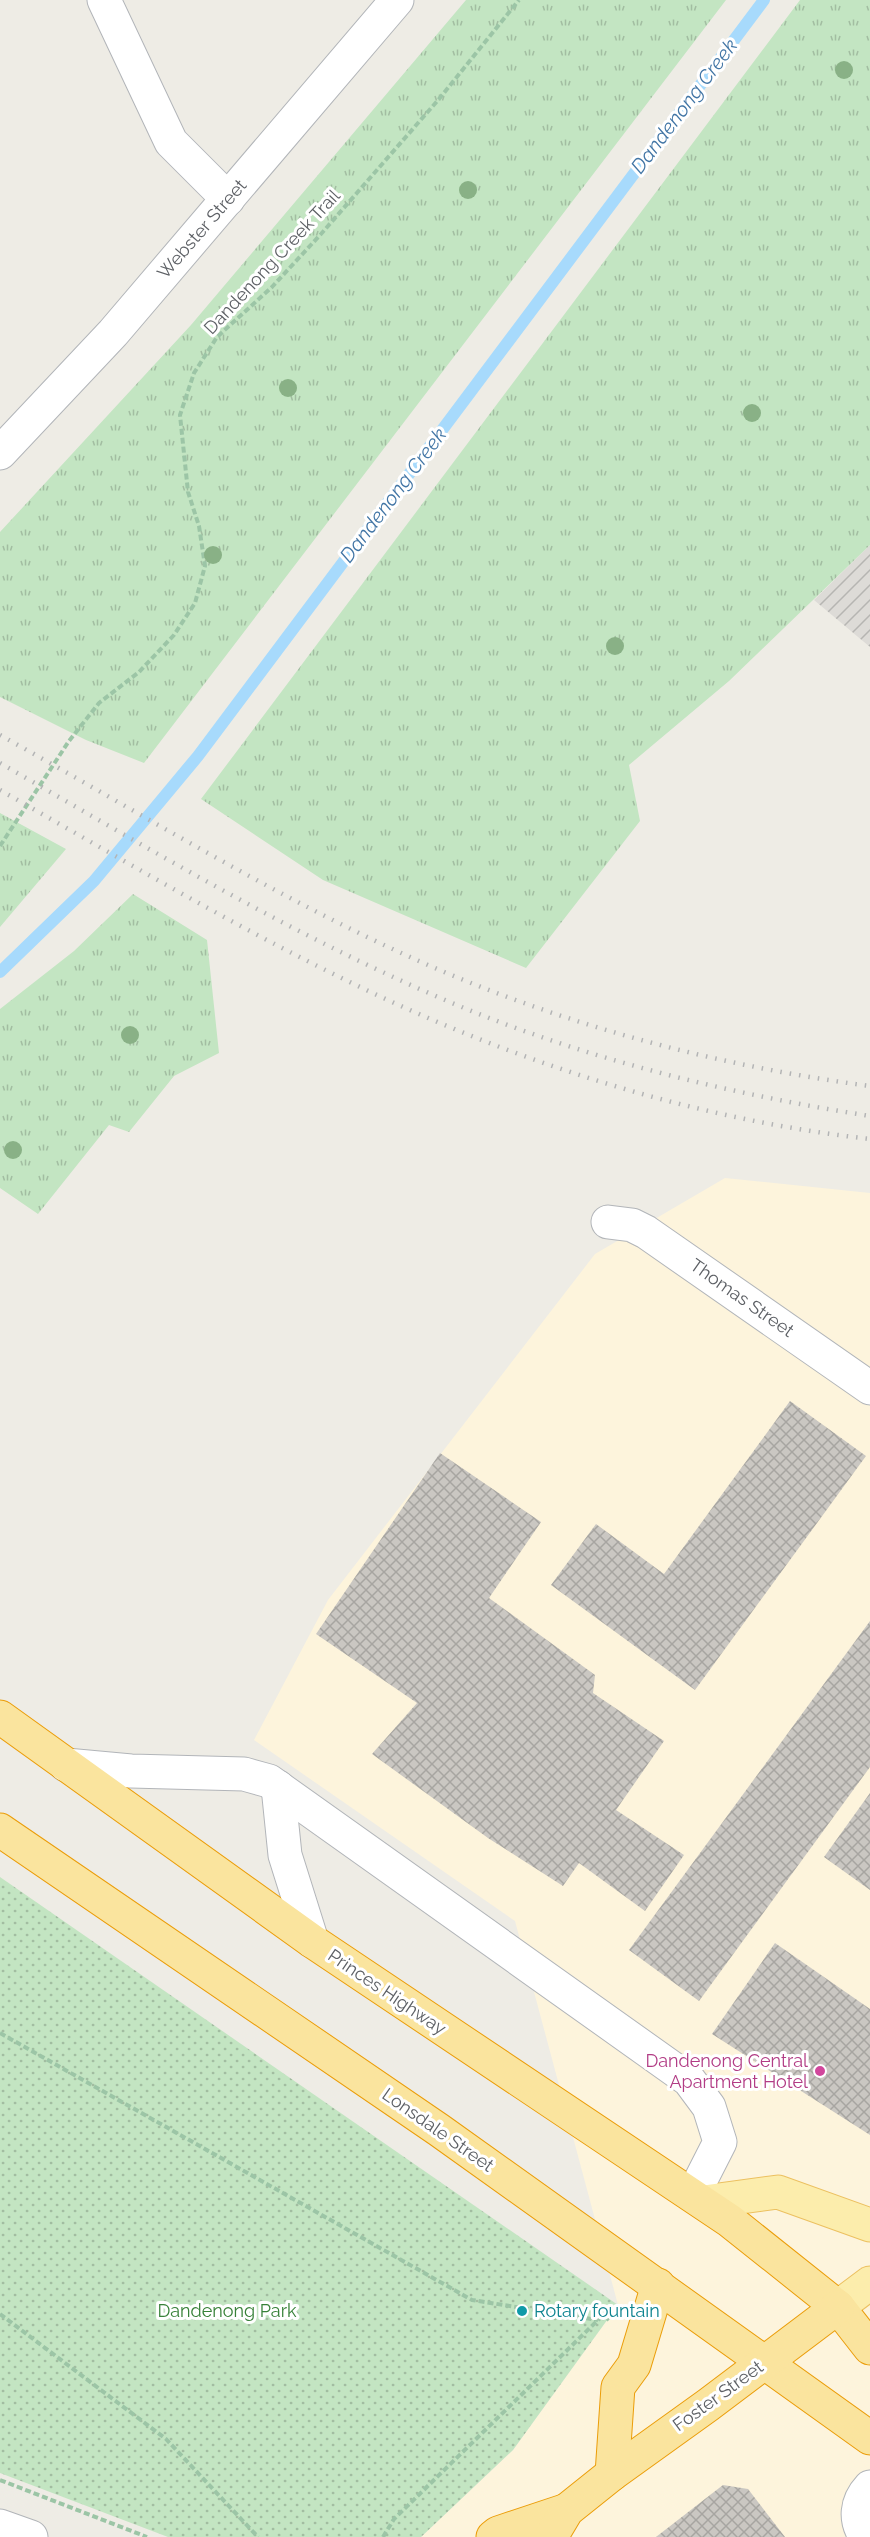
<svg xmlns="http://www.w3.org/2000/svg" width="870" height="2537" viewBox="0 0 870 2537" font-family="Raleway,sans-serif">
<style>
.commercial{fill:#fdf4dc}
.industrial{fill:url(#industrial-furrows)}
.grass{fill:url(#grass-tufts)}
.park{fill:url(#park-dots)}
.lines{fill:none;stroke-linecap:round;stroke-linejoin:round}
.stream{stroke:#a7dafc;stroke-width:12}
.building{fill:url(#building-cross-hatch)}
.minor-casing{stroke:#b2b5b9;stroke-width:35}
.primary-casing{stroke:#ecc060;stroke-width:35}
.trunk-casing{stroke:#eb9d09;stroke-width:35}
.path{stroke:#9cc5a6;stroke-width:4;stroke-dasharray:6 3;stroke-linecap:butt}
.minor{stroke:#fff;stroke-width:33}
.primary{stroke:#fcedac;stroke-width:33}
.trunk{stroke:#fae49e;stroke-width:33}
.rail{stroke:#b3b4b5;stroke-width:4.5;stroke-dasharray:1.5 8;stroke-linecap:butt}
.tree{fill:#89b186}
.hotel-dot{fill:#d1479c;stroke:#fff;stroke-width:2}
.culture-dot{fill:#0f9aa8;stroke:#fff;stroke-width:2}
.labels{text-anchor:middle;stroke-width:6;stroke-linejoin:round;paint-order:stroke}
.street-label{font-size:18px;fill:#5d6065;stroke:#fff}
.hotel-label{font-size:18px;fill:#b23c85;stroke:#fff;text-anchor:end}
.park-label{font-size:18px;fill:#378138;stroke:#fff}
.culture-label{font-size:18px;fill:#0d838f;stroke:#fff;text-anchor:start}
.water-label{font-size:20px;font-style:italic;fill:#4175a5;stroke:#fff}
</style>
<defs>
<pattern id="industrial-furrows" width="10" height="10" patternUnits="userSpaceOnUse" patternTransform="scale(1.5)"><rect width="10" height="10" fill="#dddbd7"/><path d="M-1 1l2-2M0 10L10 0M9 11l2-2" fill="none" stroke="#b6b5b2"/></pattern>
<pattern id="grass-tufts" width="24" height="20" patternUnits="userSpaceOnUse" patternTransform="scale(1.5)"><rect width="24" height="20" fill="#c3e5c2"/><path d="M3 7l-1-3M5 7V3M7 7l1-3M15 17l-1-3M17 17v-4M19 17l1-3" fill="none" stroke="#a2bda1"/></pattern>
<pattern id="park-dots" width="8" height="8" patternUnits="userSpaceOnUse" patternTransform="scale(1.5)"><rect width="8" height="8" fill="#c3e5c2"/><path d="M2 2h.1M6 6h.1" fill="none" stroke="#a2bda1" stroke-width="1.8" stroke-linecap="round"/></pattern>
<pattern id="building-cross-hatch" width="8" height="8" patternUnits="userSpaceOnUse" patternTransform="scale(1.5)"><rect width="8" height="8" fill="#cac7c2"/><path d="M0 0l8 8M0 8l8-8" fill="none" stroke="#a7a5a1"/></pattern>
</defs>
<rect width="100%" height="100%" fill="#eeece5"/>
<polygon class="commercial" points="725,1178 870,1193 870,2537 421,2537 513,2450 618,2305 515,1921 254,1740 328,1600 595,1254"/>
<polygon class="industrial" points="870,545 870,647 814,600"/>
<g class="grass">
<polygon points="466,0 726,0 144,763 86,740 0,697 0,532 191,325"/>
<polygon points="800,0 870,0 870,545 729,681 629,765 640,821 526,968 323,880 201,799"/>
<polygon points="0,813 66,849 0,927"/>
<polygon points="133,894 207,940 219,1053 174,1076 129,1132 109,1125 38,1214 0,1188 0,1009 74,951"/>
</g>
<polygon class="park" points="0,1877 618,2305 513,2450 421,2537 168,2537 0,2473"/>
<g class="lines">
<polyline class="stream" points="0,972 94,881 198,756 764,0"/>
</g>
<g class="building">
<polygon points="790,1401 866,1456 695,1690 551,1585 596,1524 664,1574"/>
<polygon points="440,1453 541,1522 489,1598 595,1675 593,1693 664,1741 616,1810 684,1855 645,1911 579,1863 563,1886 488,1838 372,1754 417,1703 316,1634"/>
<polygon points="870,1621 870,1767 699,2001 629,1950"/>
<polygon points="870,1793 870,1890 824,1857"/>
<polygon points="775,1943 870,2009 870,2135 712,2034"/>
<polygon points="723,2485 748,2489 785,2537 656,2537"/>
</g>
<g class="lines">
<g class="minor-casing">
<g id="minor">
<polyline points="104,0 171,142 228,199"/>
<polyline points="0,453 113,333 397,0"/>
<polyline points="608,1222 632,1225 646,1232 870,1388"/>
<polyline points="66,1765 131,1771 244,1774 269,1781 689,2080 709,2107 720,2142 693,2195"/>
<polyline points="278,1787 285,1855 312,1941"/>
<polyline points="0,2526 31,2537"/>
<path d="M 866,2537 C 854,2520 856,2502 870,2487"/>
</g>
</g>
<g class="primary-casing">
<g id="primary">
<polyline points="704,2202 778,2192 870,2225"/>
<polyline points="838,2307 870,2283"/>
</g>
</g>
<g class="trunk-casing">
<g id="trunk">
<polyline points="0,1717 312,1941 730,2221 838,2307 870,2348"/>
<polyline points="0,1830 439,2130 870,2438"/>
<polyline points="612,2474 618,2387 634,2365 658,2285"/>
<polyline points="493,2537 498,2533 567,2510"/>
<polyline points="551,2537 567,2510 612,2474 708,2405 838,2307"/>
</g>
</g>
<g class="path">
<polyline points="0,846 69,741 99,703 139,672 174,635 195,603 205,566 199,526 188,492 180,415 194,373 217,337 272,287 321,234 439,99 519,0"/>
<polyline points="0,2033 472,2300 598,2320"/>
<polyline points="0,2314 166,2439 258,2537"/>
<polyline points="0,2480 147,2537"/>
<polyline points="383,2537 394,2519 598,2320 604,2315 610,2321"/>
</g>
<use href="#minor" class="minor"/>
<use href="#primary" class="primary"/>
<use href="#trunk" class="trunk"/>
<g class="rail">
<path d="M 0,735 C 148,817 292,908 449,974 C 583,1030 726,1067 870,1086"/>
<path d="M 0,763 C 146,847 290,934 445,1000 C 581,1058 724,1093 870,1116"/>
<path d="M 0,790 C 118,857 235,927 358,986 C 518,1063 693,1119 870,1139"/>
</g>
</g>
<g class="tree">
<circle cx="844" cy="70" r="9"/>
<circle cx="468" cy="190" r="9"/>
<circle cx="288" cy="388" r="9"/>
<circle cx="752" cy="413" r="9"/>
<circle cx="213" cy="555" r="9"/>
<circle cx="615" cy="646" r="9"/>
<circle cx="130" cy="1035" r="9"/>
<circle cx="13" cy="1150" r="9"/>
</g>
<circle class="hotel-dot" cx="820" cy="2071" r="6"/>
<circle class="culture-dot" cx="522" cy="2311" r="6"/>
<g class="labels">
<g class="street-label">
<text transform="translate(202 229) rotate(-49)" y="6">Webster Street</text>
<text transform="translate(272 262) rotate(-47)" y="6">Dandenong Creek Trail</text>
<text transform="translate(742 1298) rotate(35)" y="6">Thomas Street</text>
<text transform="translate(387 1992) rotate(34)" y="6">Princes Highway</text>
<text transform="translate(438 2130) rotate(35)" y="6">Lonsdale Street</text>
<text transform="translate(718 2396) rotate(-36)" y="6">Foster Street</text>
</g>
<g class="hotel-label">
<text x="808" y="2067">Dandenong Central<tspan x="808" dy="21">Apartment Hotel</tspan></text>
</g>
<g class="park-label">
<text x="227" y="2317">Dandenong Park</text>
</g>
<g class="culture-label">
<text x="534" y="2317">Rotary fountain</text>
</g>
<g class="water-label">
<text transform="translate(684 106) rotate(-53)" y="7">Dandenong Creek</text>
<text transform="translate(393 495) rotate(-53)" y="7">Dandenong Creek</text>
</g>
</g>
</svg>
